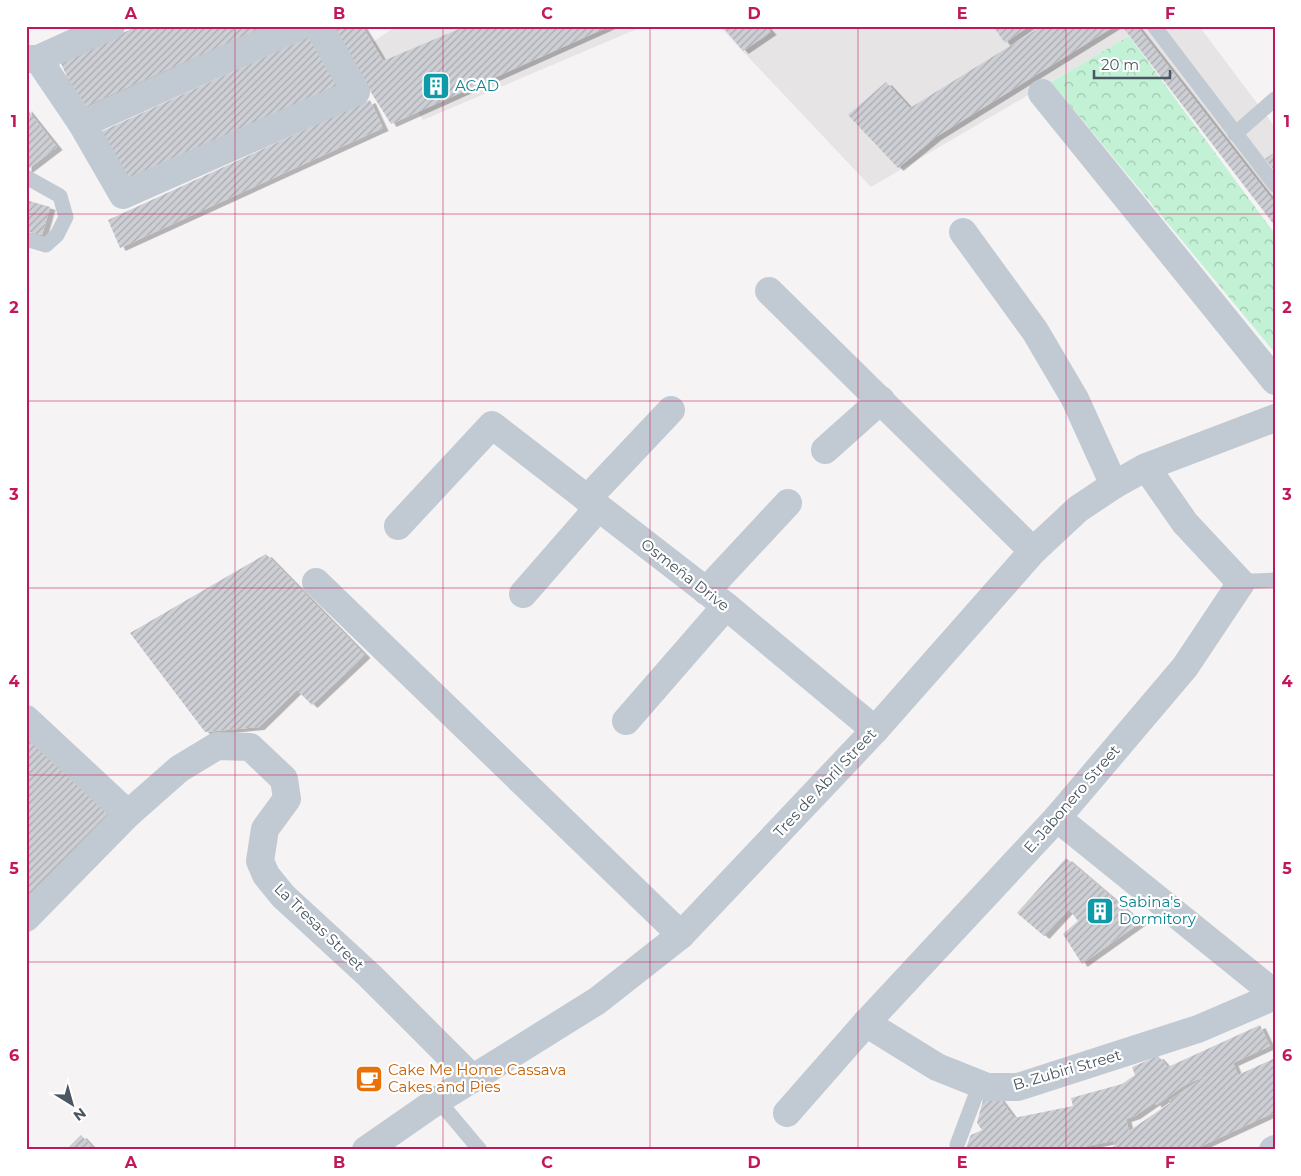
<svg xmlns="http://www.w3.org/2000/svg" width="1301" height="1176" viewBox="0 0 1301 1176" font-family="Montserrat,sans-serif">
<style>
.education{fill:#e6e4e5}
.forest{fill:url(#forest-crowns)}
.building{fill:url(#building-hatch);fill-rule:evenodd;filter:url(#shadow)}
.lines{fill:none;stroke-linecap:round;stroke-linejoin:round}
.service{stroke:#c1cad2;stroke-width:15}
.minor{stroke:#c1cad2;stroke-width:28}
.tertiary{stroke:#c1cad2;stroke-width:28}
.secondary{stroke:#c1cbd6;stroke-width:28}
.grid{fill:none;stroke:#c2185b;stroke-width:1;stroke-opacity:0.55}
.labels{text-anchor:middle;stroke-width:4.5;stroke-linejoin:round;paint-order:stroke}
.culture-label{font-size:15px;fill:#0d838f;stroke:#fff;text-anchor:start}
.street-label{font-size:15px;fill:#4a5661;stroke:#fff}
.food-label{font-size:15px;fill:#c56008;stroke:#fff;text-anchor:start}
.neatline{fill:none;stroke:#c2185b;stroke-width:2}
.grid-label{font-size:16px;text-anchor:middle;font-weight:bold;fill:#c2185b}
</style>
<defs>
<pattern id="forest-crowns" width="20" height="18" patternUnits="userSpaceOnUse" patternTransform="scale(1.25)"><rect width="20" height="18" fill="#c3f1d5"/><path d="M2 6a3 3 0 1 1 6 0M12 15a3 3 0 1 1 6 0" fill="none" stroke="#a0c6b0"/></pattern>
<pattern id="building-hatch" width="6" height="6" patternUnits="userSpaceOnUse" patternTransform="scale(1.25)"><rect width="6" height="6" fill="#cdcfd5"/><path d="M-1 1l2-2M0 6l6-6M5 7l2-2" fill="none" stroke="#a8abb0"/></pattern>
<filter id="shadow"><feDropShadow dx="5.5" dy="3" stdDeviation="0" flood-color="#0004"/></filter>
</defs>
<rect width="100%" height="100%" fill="#f5f3f3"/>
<g class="education">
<polygon points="399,26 644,26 423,120 373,42 389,31"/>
<polygon points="719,26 1199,26 1275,127 1275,226 1129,36 871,187"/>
</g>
<polygon class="forest" points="1129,36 1275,234 1275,353 1051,82"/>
<g class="building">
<polygon points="138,26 265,26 81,108 60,61"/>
<polygon points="329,26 362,26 383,61 466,26 486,26 489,28 494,26 610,26 391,124"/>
<polygon points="722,26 766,26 771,32 743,51"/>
<polygon points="993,26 1029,26 1005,43"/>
<polygon points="1042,26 1115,26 936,137 898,168 848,115 886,82 910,108"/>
<polygon points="1122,26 1137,26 1275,203 1275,226"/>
<polygon points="315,34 340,86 119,184 96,134"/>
<polygon points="370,100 383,128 120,248 108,220"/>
<polygon points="26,108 57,147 27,170 26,169"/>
<polygon points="1275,152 1275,171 1265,159"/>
<polygon points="26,200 50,207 42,235 26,231"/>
<polygon points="266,554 365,655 312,705 297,690 259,727 205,732 130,633"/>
<polygon points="26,735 108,815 26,899"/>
<polygon points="1066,858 1141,922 1082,964 1063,934 1078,921 1069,909 1044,936 1017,913"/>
<path d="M 1260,1025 L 1270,1046 L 1233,1063 L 1238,1075 L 1275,1058 L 1275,1112 L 1193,1150 L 1108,1150 L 1115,1145 L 1113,1142 L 1117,1140 L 1082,1147 L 1083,1150 L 965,1150 L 971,1135 L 982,1130 L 977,1123 L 983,1100 L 999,1098 L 1014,1118 L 1073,1106 L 1071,1098 L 1122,1084 L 1135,1075 L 1132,1067 L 1158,1056 L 1168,1067 ZM 1205,1076 L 1169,1101 L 1170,1103 L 1129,1131 L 1126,1119 L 1135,1116 L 1155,1102 L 1156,1105 L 1185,1085 Z"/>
<polygon points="81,1135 95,1150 66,1150"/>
</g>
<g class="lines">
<g class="service">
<polyline points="1154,26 1275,185"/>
<polyline points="1235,134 1275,99"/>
<polyline points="26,177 60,196 66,217 57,235 46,245 26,239"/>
<polyline points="1241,583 1254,581 1275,580"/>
<polyline points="438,1100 480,1150"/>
<polyline points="957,1145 980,1084"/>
</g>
<g class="minor">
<polyline points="26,59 38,59 111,26"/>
<polyline points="38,59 82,124 123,195 356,92 318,26"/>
<polyline points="1042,93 1275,381"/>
<polyline points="82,124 300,26"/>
<polyline points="963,232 1035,331 1075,399 1114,485"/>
<polyline points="769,291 1033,551"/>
<polyline points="825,450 881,400"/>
<polyline points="587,499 671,410"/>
<polyline points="398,526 492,425 726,606 875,730"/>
<polyline points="316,582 681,935"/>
<polyline points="706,591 788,503"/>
<polyline points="523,594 598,508"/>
<polyline points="26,719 128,814"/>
<polyline points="626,721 726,606"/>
<polyline points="1057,818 1275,994"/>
<polyline points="26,918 128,814 179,769 217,746 250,747 284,779 287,799 265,829 260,861 266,875 283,896 370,976 473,1079"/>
<polyline points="866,1023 937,1067 987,1087 1018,1087 1198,1029 1275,996"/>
<polyline points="787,1113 866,1023 1057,818 1185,667 1241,583 1185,523 1146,467"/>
</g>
<polyline class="tertiary" points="366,1150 438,1100 597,1001 681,935 875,730 1033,551 1078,509 1114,485 1146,467 1275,418"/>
<polyline class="secondary" points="1273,1150 1275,1149"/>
</g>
<path class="grid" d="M 235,26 L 235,1150M 443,26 L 443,1150M 650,26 L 650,1150M 858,26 L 858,1150M 1066,26 L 1066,1150M 26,214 L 1275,214M 26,401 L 1275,401M 26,588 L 1275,588M 26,775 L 1275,775M 26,962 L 1275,962"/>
<defs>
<g id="building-square" transform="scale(1.4375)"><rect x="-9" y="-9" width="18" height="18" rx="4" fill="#0f9aa8" stroke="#fff"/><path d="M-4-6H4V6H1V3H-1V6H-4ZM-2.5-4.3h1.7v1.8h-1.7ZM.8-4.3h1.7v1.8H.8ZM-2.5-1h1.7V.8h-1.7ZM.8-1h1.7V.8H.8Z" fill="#fff"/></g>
<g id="cafe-square" transform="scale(1.4375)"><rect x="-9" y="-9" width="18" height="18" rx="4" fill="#e8710a" stroke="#fff"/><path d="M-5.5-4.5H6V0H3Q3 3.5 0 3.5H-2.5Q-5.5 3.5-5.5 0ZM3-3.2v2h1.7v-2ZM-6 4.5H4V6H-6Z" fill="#fff"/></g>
</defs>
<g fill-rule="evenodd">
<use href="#building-square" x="436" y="86"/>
<use href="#building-square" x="1100" y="911"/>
<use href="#cafe-square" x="369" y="1079"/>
</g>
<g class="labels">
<g class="culture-label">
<text x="455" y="91">ACAD</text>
<text x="1119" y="907">Sabina's<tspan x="1119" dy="17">Dormitory</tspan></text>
</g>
<g class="street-label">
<text transform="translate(685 575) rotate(38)" y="5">Osmeña Drive</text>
<text transform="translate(825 783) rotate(-47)" y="5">Tres de Abril Street</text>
<text transform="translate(1072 799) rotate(-49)" y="5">E. Jabonero Street</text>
<text transform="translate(319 927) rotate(44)" y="5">La Tresas Street</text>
<text transform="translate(1067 1070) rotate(-16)" y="5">B. Zubiri Street</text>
</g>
<g class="food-label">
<text x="388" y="1075">Cake Me Home Cassava<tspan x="388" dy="17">Cakes and Pies</tspan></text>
</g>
</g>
<rect width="1301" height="1176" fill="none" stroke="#ffffff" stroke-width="55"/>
<g transform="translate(72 1104) rotate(143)" stroke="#ffffff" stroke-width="4" paint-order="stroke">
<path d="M0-4L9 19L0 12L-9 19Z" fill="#4a5661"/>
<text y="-8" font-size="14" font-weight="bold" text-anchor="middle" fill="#4a5661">N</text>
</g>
<path d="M1094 70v8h76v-8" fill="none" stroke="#4a5661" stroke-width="2.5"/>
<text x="1101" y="70" font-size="15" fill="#4a5661" stroke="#ffffff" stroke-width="4" paint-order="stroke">20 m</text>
<rect x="28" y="28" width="1246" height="1120" class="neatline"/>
<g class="grid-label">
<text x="131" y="19">A</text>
<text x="339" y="19">B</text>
<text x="547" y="19">C</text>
<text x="754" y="19">D</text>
<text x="962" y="19">E</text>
<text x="1170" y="19">F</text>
<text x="14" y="127">1</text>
<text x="1287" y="127">1</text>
<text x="14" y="313">2</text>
<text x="1287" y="313">2</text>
<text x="14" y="500">3</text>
<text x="1287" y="500">3</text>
<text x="14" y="687">4</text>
<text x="1287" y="687">4</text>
<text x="14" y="874">5</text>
<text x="1287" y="874">5</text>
<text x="14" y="1061">6</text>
<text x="1287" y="1061">6</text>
<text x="131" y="1168">A</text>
<text x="339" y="1168">B</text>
<text x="547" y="1168">C</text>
<text x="754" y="1168">D</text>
<text x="962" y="1168">E</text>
<text x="1170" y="1168">F</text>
</g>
</svg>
